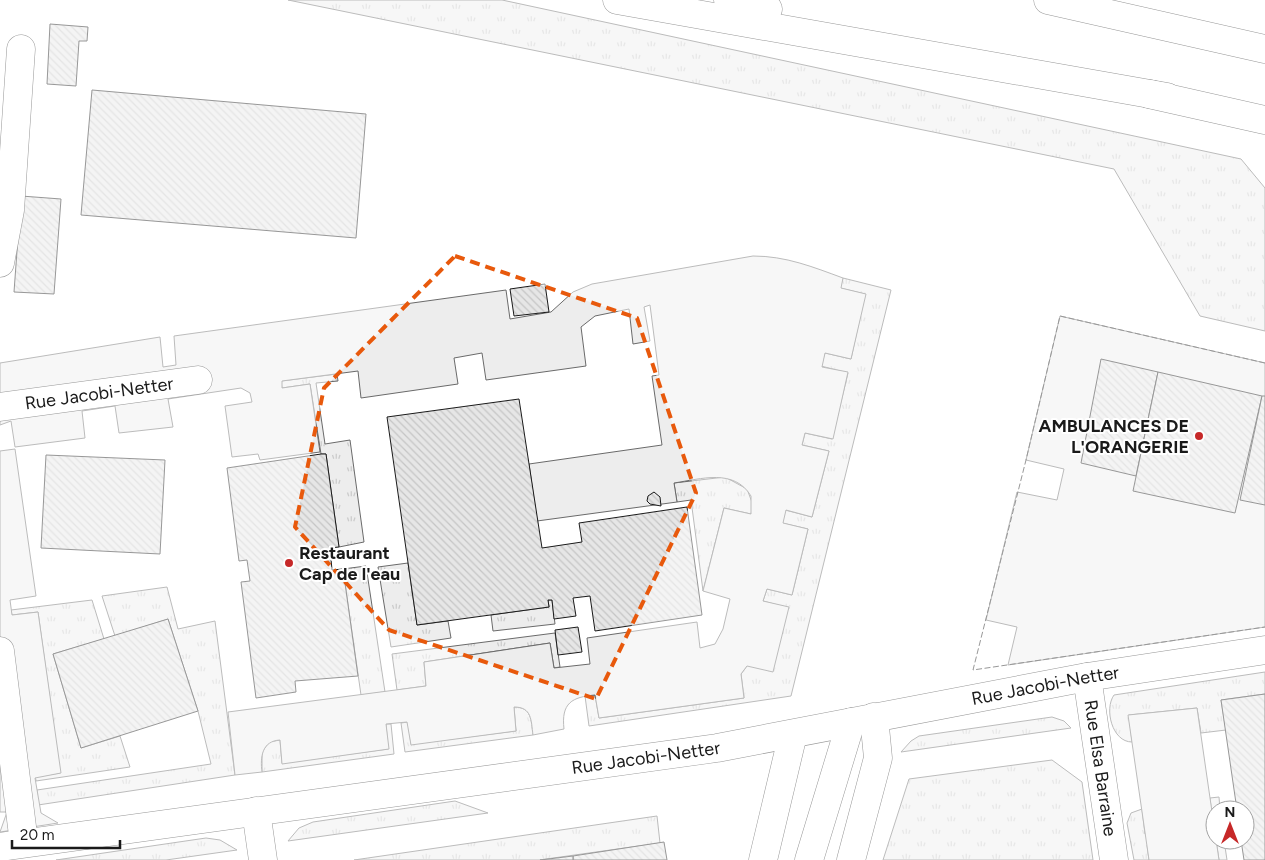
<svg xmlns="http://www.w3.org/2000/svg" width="1265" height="860" viewBox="0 0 1265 860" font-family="Figtree,sans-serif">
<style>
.grass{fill:url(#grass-tufts);stroke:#6a6a6a}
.pitch{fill:#ededed;stroke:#6a6a6a}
.building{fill:url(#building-back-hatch);stroke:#1a1a1a}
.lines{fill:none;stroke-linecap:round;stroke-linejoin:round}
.minor-casing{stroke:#1a1a1a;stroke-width:29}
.highway-casing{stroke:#1a1a1a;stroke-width:29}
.minor{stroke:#fff;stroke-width:28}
.highway{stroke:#fff;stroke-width:28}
.fence{stroke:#1a1a1a;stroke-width:1;stroke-dasharray:6 2.5;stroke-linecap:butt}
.marked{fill:none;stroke:#e8590c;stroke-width:4;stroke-dasharray:10 6;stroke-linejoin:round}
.poi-dot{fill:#c62828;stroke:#fff;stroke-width:2}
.labels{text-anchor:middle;stroke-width:4;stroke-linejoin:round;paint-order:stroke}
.street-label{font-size:18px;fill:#1a1a1a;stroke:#fff}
.poi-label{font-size:18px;font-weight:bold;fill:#1a1a1a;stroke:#fff;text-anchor:end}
</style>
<defs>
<pattern id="grass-tufts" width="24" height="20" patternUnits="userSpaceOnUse" patternTransform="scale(1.25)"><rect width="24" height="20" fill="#ededed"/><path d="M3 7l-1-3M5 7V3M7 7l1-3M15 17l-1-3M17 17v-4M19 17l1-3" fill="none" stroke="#cbcbcb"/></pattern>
<pattern id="building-back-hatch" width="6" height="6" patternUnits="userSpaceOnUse" patternTransform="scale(1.25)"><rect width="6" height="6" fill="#e6e6e6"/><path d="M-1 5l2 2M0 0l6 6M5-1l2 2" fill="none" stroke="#c5c5c5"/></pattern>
</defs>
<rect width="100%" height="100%" fill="#fff"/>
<g class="grass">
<polygon points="288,0 502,0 1241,159 1265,188 1265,331 1200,316 1114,169"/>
<polygon points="843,278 891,290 791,696 589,726 585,696 595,695 599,718 744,698 741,674 789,608 763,601 767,589 792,595 808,529 782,523 785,510 812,517 829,451 802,445 805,433 832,439 848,373 821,366 825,353 851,359 865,294 840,288"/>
<polygon points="337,374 338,381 316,383 325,444 350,440 364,542 339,547 326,454 321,454 310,384 282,388 281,381"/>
<polygon points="725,477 747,489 753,505 751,514 724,508 703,591 691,500 677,502 674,483"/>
<polygon points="408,563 417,625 448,621 451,638 391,647 378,567"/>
<polygon points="366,566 385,692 361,695 343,569"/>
<polygon points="167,587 178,629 215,621 235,775 38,805 37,790 211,764 198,711 168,619 115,636 102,596"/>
<polygon points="92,600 104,639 53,654 81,748 120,736 130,767 36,781 35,777 60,773 38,612 12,615 11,610"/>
<polygon points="548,600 552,600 555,624 493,631 491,615 549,607"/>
<polygon points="555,633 560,667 554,668 550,643 424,662 426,686 397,690 392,654"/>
<path d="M 1265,672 L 1265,694 L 1221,700 L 1226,730 L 1201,733 L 1197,708 L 1129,715 L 1132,742 C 1112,742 1104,709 1114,695 Z"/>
<path d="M 514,707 C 532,707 531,720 533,735 L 405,752 L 401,723 L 408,722 L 411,744 L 516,731 Z"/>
<polygon points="1052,717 1064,721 1071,728 901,752 911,741 919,736"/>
<polygon points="386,724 391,724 394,754 262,772 262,752 269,742 280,740 282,763 388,749"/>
<polygon points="1052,760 1082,782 1093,860 883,860 909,779"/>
<polygon points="1219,797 1220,810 1215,810 1215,834 1147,845 1149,860 1134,860 1127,823 1131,813 1142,809 1145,834 1213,825 1210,798"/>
<polygon points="455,801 488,813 288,841 299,828 313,822"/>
<polygon points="657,816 660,843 539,860 354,860"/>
<polygon points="206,838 220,840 237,850 166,860 56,860"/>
<polygon points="1216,840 1224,840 1227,860 1219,860"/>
</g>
<g class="pitch">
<path d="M 753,256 C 786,256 813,267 843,278 L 841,288 L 866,294 L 851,359 L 825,353 L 822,367 L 848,372 L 833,439 L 805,433 L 802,445 L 829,451 L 812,517 L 786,510 L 783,523 L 808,529 L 792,595 L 767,589 L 763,601 L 789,607 L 773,672 L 747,666 L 741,674 L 744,698 L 599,718 L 595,695 C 572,697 561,703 564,729 L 533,735 C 531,720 532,707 514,707 L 516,731 L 411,745 L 407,722 L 386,724 L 389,749 L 282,764 L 280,740 C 262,741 260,757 262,772 L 235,775 L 228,712 L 426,686 L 424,662 L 550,643 L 554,668 L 590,664 L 587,638 L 697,622 L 700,648 L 715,644 L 723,629 L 730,599 L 703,591 L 724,508 L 751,514 L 751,496 C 734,468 701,479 674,483 L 677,502 L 537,521 L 529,464 L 662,445 L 652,376 L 659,375 L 650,305 L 644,307 L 650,341 L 633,344 L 629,309 L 595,316 L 581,327 L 586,366 L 486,380 L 482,353 L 454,358 L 458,384 L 361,398 L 358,371 L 282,381 L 282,388 L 310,384 L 320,452 L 260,460 L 258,454 L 232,457 L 225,406 L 252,402 L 250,393 L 241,388 L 168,399 L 173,427 L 119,433 L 115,406 L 82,411 L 85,438 L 15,447 L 11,421 L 0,425 L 0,363 L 160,337 L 163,367 L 176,365 L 174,336 L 506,290 L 510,319 L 551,312 L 573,292 L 592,284 Z"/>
<polygon points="1060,316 1265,363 1265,627 1008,665 1017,627 986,620 1017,492 1057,500 1064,469 1026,460"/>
<polygon points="15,449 36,596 10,600 12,615 38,612 61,773 35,778 41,813 58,823 0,832 7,812 0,812 0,451"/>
<polygon points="1197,708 1219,860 1149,860 1128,715"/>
</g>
<g class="building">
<polygon points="50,24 88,27 87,41 79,41 76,86 47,84"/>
<polygon points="92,90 366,114 356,238 81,215"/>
<polygon points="21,196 61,199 54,294 14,292"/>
<polygon points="545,284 549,312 514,316 510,289"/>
<polygon points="1101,359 1158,372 1136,476 1081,463"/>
<polygon points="1158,372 1262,396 1235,513 1133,491"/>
<polygon points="1262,396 1265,396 1265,505 1240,500"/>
<polygon points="519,399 542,548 582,542 579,523 687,507 702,615 595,631 590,596 573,598 576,616 554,619 552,600 548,600 549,607 417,625 387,417"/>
<polygon points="321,454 326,454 339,547 330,548 332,570 343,569 358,676 295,681 296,692 256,698 241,582 250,581 247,560 239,561 227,468"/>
<polygon points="46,455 165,460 160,554 41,548"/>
<polygon points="654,492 660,497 661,506 650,504 647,501 648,496"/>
<polygon points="168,619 198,711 81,748 53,654"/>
<polygon points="578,627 582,652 558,655 555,630"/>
<polygon points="1265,694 1265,860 1244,860 1241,840 1245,840 1245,810 1237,810 1221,700"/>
<polygon points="664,842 667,860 573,860 573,856"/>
<polygon points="573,856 573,860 540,860"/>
</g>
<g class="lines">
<g class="minor-casing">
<g id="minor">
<polyline points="0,263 10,210 21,49"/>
<path id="s1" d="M 0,407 L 198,380"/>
<polyline points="0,651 24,843"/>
<path id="s2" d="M 1087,677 L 1114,860"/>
<polyline points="256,811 263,860"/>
<path id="s3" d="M 0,847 L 717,748 L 1087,677 L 1265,650"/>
<polyline points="763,860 793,734"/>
<polyline points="809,860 851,722"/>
<polyline points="851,860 878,758 874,717"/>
</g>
</g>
<g class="highway-casing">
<g id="highway">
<polyline points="617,0 1167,97"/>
<polyline points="728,0 768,9"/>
<polyline points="1048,0 1265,49"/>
<polyline points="1149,94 1265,120"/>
</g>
</g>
<use href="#minor" class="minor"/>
<use href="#highway" class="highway"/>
<polyline class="fence" points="1265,363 1060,316 1026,460 973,670 1265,627"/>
</g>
<path d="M0 0H1265V860H0ZM 455,256 L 637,318 L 696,493 L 596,699 L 389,630 L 295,527 L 324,388 Z" fill="#fff" fill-opacity=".55" fill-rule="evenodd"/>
<path class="marked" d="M 455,256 L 637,318 L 696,493 L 596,699 L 389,630 L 295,527 L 324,388 Z"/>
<g class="poi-dot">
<circle cx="1199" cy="436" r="5"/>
<circle cx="289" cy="563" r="5"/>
</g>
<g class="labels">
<g class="street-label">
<text dy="6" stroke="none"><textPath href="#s1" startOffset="100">Rue Jacobi-Netter</textPath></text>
<text dy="6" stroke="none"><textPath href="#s3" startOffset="1058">Rue Jacobi-Netter</textPath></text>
<text dy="6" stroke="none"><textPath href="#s3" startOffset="652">Rue Jacobi-Netter</textPath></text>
<text dy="6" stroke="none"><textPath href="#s2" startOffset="92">Rue Elsa Barraine</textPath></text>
</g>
<g class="poi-label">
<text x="1189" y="432">AMBULANCES DE<tspan x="1189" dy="21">L'ORANGERIE</tspan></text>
<text x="299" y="559" text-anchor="start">Restaurant<tspan x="299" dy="21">Cap de l'eau</tspan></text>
</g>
</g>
<g transform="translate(1230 825)"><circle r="24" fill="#ffffff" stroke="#a3a3a3"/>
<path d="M0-4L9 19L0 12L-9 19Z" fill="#c62828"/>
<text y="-8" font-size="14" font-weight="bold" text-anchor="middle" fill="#1a1a1a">N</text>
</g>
<path d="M12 840v8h108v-8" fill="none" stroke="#1a1a1a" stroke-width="2.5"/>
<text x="20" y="840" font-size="15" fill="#1a1a1a" stroke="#ffffff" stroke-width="4" paint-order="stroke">20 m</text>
</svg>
